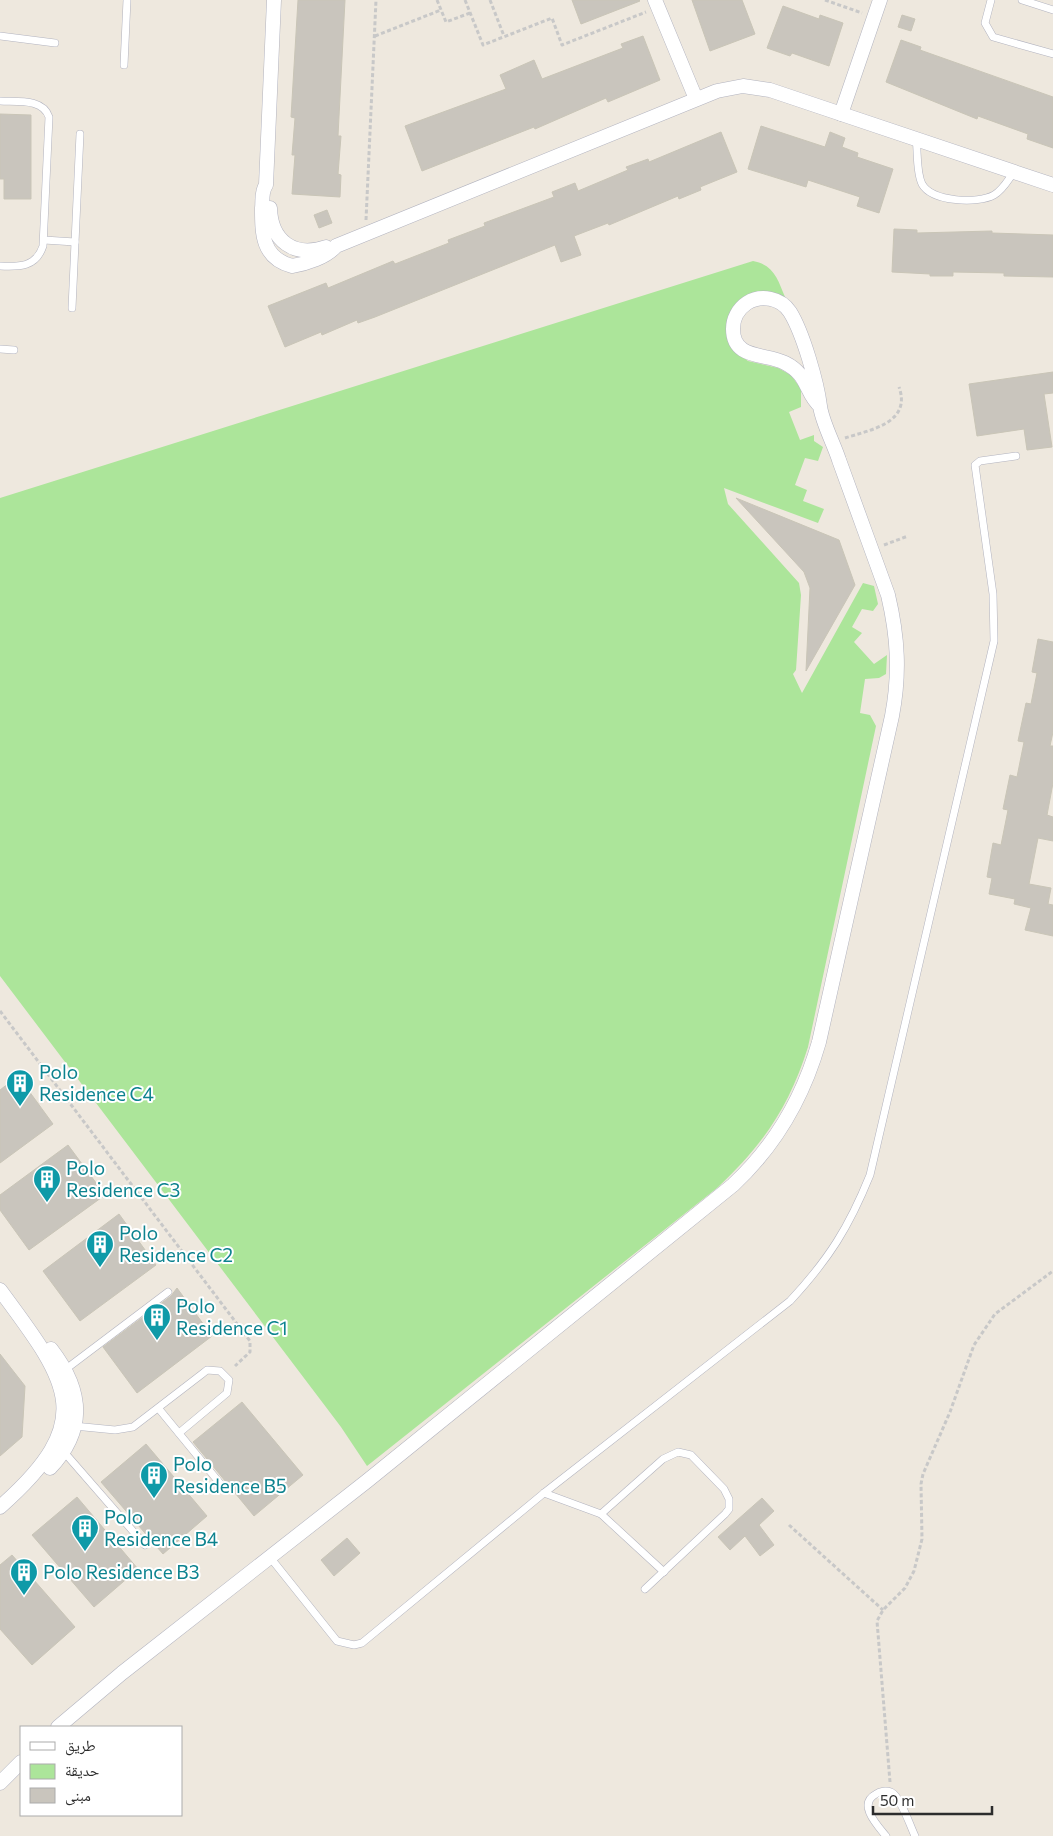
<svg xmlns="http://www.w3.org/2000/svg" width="1053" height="1836" viewBox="0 0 1053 1836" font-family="Commissioner,'Noto Naskh Arabic',sans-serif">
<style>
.green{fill:#ace59a}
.building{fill:#c9c5bd;stroke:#c9c5b7}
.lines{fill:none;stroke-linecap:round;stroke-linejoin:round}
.service-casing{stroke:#b2b3bf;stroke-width:8}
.minor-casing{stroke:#b2b3bf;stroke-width:15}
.path{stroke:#c8c8c8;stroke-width:3;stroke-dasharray:4 2.5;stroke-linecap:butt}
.service{stroke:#fff;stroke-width:7}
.minor{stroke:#fff;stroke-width:14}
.labels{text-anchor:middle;stroke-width:4;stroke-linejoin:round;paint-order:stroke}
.culture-label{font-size:19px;fill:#0d838f;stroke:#fff;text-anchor:start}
</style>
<rect width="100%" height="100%" fill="#eee8de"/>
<path class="green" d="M 753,261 C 774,265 778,280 785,297 L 765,291 L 743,299 L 735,351 L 748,361 L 778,368 L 791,375 L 801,389 L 801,407 L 789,412 L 800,440 L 814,435 L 814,441 L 823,447 L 818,461 L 805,458 L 795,485 L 807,490 L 803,501 L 824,509 L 818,523 L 724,488 L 728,504 L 799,583 L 801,595 L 796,670 L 793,674 L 802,693 L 863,583 L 874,586 L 878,604 L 873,611 L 862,609 L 852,627 L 862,633 L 854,642 L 874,664 L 887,655 L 886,674 L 879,678 L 865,679 L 860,713 L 870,715 L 876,726 L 808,1047 C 789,1107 763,1145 717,1188 L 367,1466 L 341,1427 L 0,976 L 0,498 Z"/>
<g class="building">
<polygon points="298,0 345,0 338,136 341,136 338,174 341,175 340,197 292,194 295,155 292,155 295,118 291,117"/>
<polygon points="572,0 639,0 640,1 581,24"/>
<polygon points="692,0 742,0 755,34 710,51"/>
<polygon points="783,6 819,19 820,15 843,23 829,66 792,53 790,56 767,48"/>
<polygon points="902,15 915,19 911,31 898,27"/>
<polygon points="643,36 660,80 608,102 606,98 535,129 534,127 422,171 405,126 506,89 500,75 534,60 542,79 623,48 621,44"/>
<polygon points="901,40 921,47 920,50 1053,97 1053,148 1027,139 1028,134 978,116 977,119 886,82"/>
<polygon points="0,114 31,115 31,199 4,199 4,179 0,179"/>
<polygon points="761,126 825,147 830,132 845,138 842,147 858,153 857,157 893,169 879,213 857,206 860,197 808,180 806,187 748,169"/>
<polygon points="721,132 737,172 700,187 701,190 679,199 678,196 609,225 608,223 574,236 581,255 561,262 555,245 375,317 358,323 357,320 322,335 321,332 285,347 268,306 326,283 328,288 393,261 395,264 449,243 448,240 485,226 484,223 554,197 552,192 575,183 578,191 628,170 626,167 648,159 649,162"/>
<polygon points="327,210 332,223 319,228 314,215"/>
<polygon points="894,229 917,230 917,233 992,231 992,233 1053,235 1053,277 1004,276 1004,273 953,272 953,276 930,276 930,274 892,272"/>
<polygon points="1053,372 1053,393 1044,394 1052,447 1027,450 1024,429 977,436 969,384"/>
<polygon points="736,498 839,540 855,585 806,671 810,588 804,572"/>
<polygon points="1038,639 1053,642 1053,732 1050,746 1053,746 1053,783 1047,815 1053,817 1053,841 1038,838 1029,884 1051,888 1048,904 1053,905 1053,936 1025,930 1031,908 1014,904 1015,899 989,894 992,878 987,877 993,843 1001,845 1008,810 1003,809 1010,775 1017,777 1024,742 1018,741 1026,703 1031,704 1037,673 1032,672"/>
<polygon points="18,1076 53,1124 0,1163 0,1090"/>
<polygon points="68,1145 105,1195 29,1250 0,1210 0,1195"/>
<polygon points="119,1214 156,1265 80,1321 43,1271"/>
<polygon points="177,1288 212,1336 137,1393 103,1347 171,1296"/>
<polygon points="0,1354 25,1386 22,1437 0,1456"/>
<polygon points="242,1402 303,1475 254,1516 193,1442"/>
<polygon points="146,1444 207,1516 163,1554 101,1482"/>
<polygon points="77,1497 138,1569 94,1607 32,1535"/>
<polygon points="762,1498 774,1511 759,1525 774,1545 760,1556 745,1536 730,1550 718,1537"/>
<polygon points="347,1538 360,1553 334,1576 321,1560"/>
<polygon points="12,1555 75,1627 32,1665 0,1629 0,1565"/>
</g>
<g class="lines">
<g class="service-casing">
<g id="service">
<polyline points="991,0 985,23 993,37 1053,54"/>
<polyline points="1022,0 1053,10"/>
<polyline points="0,36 55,43"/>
<polyline points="124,65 127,0"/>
<path d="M 0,101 C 17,102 43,98 49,117 L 43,246 C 36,267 20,267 0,266"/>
<path d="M 916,138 C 918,152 916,172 922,184 C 932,202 978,204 994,195 C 1003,190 1008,180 1014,172"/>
<polyline points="44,240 75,242"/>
<polyline points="72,308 80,134"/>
<polyline points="0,349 14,350"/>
<polyline points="66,1369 168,1292"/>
<polyline points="159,1409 223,1487"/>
<polyline points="74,1426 115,1430 133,1427 202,1374 207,1370 220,1371 229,1380 227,1393 179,1433"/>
<polyline points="64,1452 145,1545"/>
<polyline points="544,1493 601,1514 664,1572"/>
<polyline points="601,1514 663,1459 678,1452 691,1455 724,1489 729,1499 729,1509 725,1514 645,1589"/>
<path d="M 269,1556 L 337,1641 L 354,1645 L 362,1643 L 544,1493 L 790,1301 C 829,1259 849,1227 870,1175 L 994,641 L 993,594 L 975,465 L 980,461 L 1016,456"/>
<path d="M 886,1836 C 877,1825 857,1804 876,1794 C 880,1791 886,1790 891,1792 C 901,1797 910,1826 915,1836"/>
</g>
</g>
<g class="minor-casing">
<g id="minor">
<path d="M 274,0 L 266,185 C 261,192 263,200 262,208 C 262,234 262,258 292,266 C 306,264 327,257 336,246 L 717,91 L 743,86 L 770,90 L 1053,185"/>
<polyline points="655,0 696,99"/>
<polyline points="841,114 880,0"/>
<path d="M 270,208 C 271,241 294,258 326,247"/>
<path d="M 0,1290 C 69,1383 99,1420 0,1507"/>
<path d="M 50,1468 C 87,1429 82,1389 51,1349"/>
<path d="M 58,1727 L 122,1673 L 367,1481 L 733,1185 C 776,1145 803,1098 819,1042 L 892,716 C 900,674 898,637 888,595 C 872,550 855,505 839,460 C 834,444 822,422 820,406 C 817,382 803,333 790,312 C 781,298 761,294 747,303 C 738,309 733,319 733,329 C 733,360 766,353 785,363 C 809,375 805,393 820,406"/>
<polyline points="0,1783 21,1762"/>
</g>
</g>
<g class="path">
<polyline points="437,0 446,22 470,13"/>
<polyline points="465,0 483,45 552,18 562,45 646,12"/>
<polyline points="490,0 504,36"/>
<polyline points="825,0 862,13"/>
<polyline points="375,36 441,10"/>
<polyline points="366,220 376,0"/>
<path d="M 845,438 C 870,430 912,423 899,387"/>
<polyline points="884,545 908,536"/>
<polyline points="0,1011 250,1341 250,1352 235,1366"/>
<polyline points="789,1525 883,1610"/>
<polyline points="890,1782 877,1621 883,1610 905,1588 914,1571 922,1539 921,1484 923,1474 950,1412 974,1345 995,1314 1053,1271"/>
</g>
<use href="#service" class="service"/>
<use href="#minor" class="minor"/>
</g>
<defs>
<g id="building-pin" transform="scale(1.4375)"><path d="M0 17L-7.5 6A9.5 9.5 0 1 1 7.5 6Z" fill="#0f9aa8" stroke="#fff"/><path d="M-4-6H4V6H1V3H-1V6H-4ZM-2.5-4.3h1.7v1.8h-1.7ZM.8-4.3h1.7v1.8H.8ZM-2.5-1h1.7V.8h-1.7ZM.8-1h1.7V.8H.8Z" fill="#fff"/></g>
</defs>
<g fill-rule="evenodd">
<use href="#building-pin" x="20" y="1083"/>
<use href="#building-pin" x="47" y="1179"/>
<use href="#building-pin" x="100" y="1244"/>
<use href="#building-pin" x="157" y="1317"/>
<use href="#building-pin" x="154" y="1475"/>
<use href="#building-pin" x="85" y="1528"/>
<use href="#building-pin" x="24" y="1572"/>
</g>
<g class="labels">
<g class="culture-label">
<text x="39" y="1079">Polo<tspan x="39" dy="22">Residence C4</tspan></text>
<text x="66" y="1175">Polo<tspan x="66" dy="22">Residence C3</tspan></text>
<text x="119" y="1240">Polo<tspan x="119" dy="22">Residence C2</tspan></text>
<text x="176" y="1313">Polo<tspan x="176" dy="22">Residence C1</tspan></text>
<text x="173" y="1471">Polo<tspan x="173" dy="22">Residence B5</tspan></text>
<text x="104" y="1524">Polo<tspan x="104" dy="22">Residence B4</tspan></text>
<text x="43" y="1579">Polo Residence B3</text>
</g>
</g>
<rect x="20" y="1726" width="162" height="90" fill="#ffffff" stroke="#ababab"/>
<rect x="30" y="1742" width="25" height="8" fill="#ffffff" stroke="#ababab"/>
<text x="65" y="1751" font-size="15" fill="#2c2c2c">طريق</text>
<rect x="30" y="1764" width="25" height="15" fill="#ace59a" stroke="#ababab"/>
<text x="65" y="1776" font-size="15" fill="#2c2c2c">حديقة</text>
<rect x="30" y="1788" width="25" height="15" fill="#c9c5bd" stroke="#ababab"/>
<text x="65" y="1801" font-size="15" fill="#2c2c2c">مبنى</text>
<path d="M873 1806v8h119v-8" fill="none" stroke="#2c2c2c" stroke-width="2.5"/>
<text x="880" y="1806" font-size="15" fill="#2c2c2c" stroke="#ffffff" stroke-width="4" paint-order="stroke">50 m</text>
</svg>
